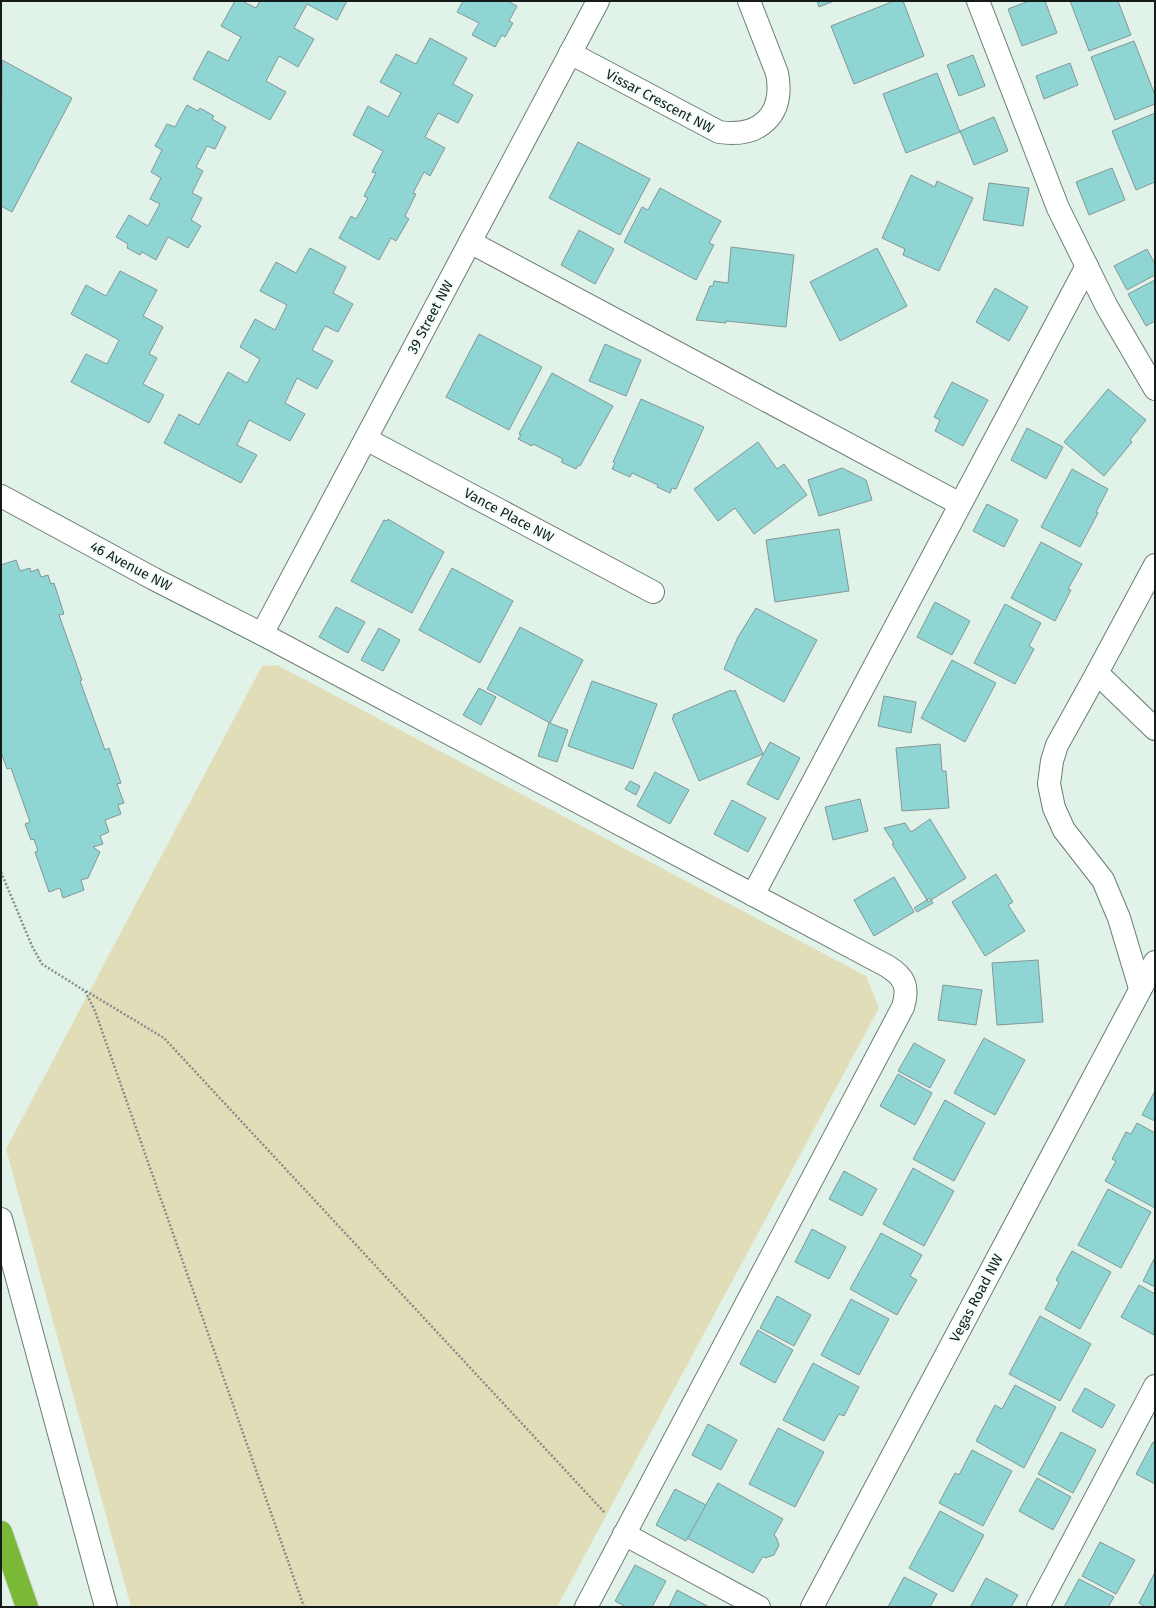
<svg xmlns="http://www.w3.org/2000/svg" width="1156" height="1608" viewBox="0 0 1156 1608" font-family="'Fira Sans',sans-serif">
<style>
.green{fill:#e2ddb9}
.building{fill:#8fd5d4;stroke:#839797}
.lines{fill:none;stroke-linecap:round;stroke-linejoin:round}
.minor-casing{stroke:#6c7c74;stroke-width:24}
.highway-casing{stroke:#d0d1d1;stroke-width:24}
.path{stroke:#828e88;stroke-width:2.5;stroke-dasharray:2 2;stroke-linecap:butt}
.minor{stroke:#fff;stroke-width:22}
.highway{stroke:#79b936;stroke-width:22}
.labels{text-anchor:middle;stroke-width:4;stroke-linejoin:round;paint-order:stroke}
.street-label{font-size:14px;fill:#151b18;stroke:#f1fff8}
</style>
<rect width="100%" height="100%" fill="#e1f3e9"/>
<polygon class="green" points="277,665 866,976 879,1008 557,1607 131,1607 6,1149 262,666"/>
<g class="building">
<polygon points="235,1 242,1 256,8 260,1 347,1 337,20 307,4 294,28 314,39 298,67 279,56 266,81 286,92 270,120 193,79 208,51 228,61 241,37 221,26"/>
<polygon points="463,1 507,1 517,6 509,21 513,23 505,37 502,35 495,47 472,35 479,23 457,12"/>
<polygon points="817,1 834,1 819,7"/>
<polygon points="894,1 903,1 924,56 854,84 831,26"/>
<polygon points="1029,1 1045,1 1057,33 1022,46 1008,9"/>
<polygon points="1070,1 1118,1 1131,35 1089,51"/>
<polygon points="430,38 467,58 453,84 473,95 458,123 438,113 425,137 445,148 430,176 424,172 413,193 416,194 405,216 409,219 396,241 391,238 379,260 339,238 351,216 356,219 368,198 364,196 376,173 372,172 383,151 353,135 368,106 388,117 401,93 380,82 396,54 416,64"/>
<polygon points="1134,41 1155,95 1155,104 1115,120 1091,57"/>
<polygon points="973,55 985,86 959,96 947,65"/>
<polygon points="2,60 72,98 12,212 1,206"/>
<polygon points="1070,63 1078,85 1044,99 1036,76"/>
<polygon points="937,73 960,132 906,153 883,94"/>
<polygon points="187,105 198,111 200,108 214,116 212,119 226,127 215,149 207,146 196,167 203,171 192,193 202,198 191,220 201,226 188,248 168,237 156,260 142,252 140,255 127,248 128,244 116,237 129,215 148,226 160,204 150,199 161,178 151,172 162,150 155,146 167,124 175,127"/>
<polygon points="1155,113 1155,182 1136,190 1112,131"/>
<polygon points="994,117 1008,151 974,165 960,131"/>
<polygon points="578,142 650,179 620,235 549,198"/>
<polygon points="1112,168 1125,200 1089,215 1076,182"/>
<polygon points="911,175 935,187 937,181 973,198 939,271 903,255 905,249 882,238"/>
<polygon points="989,183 1029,188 1023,226 983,220"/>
<polygon points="660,188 721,221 709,243 714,245 696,280 624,242 642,207 648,210"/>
<polygon points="579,230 614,249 595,284 561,265"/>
<polygon points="731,247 794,255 786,327 726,321 726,323 696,320 710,286 713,286 714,281 728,283"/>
<polygon points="310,248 346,267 333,293 353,304 338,332 325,326 312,350 333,361 317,389 297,378 285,403 305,414 290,441 249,420 237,445 257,455 241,483 164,443 179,414 199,425 228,372 247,383 260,359 240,347 255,319 275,330 287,305 260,291 276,262 296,273"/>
<polygon points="877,248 907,306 840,341 810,282"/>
<polygon points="1147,249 1155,264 1155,275 1127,290 1114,266"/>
<polygon points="120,271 157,290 143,316 163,327 149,354 157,358 143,384 164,395 149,423 71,382 86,354 107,364 119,340 71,314 86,285 106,296"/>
<polygon points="1155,280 1155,321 1146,326 1128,294"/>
<polygon points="995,288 1028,307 1009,341 976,322"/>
<polygon points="479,334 542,367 509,430 446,397"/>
<polygon points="605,344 641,360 626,396 589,381"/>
<polygon points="552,373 613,406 580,466 578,465 576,469 561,462 563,459 533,444 532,446 518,439 521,435 519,434"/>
<polygon points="952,382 988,400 963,446 935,431 940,420 934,417"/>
<polygon points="1108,389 1146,420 1130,440 1132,442 1104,476 1064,442"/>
<polygon points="641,399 704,427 676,489 672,488 670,493 657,487 658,485 632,473 630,477 612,469 615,463 613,462"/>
<polygon points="1027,428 1063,447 1046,479 1011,460"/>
<polygon points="758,442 777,469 784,464 807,495 754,534 735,508 718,521 694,489"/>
<polygon points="842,468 866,480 872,500 819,516 808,480"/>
<polygon points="1072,469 1108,489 1096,512 1098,513 1080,547 1041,527"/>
<polygon points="987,504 1018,520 1004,547 973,531"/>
<polygon points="388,519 444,552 412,613 351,581 384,520 387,521"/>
<polygon points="839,529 849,591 775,602 766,540"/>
<polygon points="1041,542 1082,564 1068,589 1071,590 1055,621 1011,598"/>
<polygon points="16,560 20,571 30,568 31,572 38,569 41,577 48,575 51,584 54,583 64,614 59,615 82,680 80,681 105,750 109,748 121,783 117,784 124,803 118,805 121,814 105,820 109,832 100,836 103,844 93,847 100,852 88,878 81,880 84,890 63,898 60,888 49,892 35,852 38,851 34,839 31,840 25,824 30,822 11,768 7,769 1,752 1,565"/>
<polygon points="452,568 513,601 480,663 419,630"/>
<polygon points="935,602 970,621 952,655 917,637"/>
<polygon points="1005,604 1041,623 1029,646 1034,649 1015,684 974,663"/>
<polygon points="336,607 365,622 348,653 319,637"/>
<polygon points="756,608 817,640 784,702 724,669 738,637"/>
<polygon points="520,627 583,660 550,723 487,689"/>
<polygon points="379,628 400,640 383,671 361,660"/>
<polygon points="952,660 996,683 965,742 921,718"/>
<polygon points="592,681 657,704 633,769 568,746"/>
<polygon points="479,688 496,697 481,725 463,715"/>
<polygon points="731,690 732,692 735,690 763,754 699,781 672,718 674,717 673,715"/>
<polygon points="884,696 916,702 911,733 878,726"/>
<polygon points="549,723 568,730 557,762 538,756"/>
<polygon points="770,742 800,758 778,800 747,784"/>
<polygon points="940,744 942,771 946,771 949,808 902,811 896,748"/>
<polygon points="655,772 689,790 670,824 637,806"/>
<polygon points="630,781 640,786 636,795 625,789"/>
<polygon points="860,799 868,831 833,840 825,807"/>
<polygon points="732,800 766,818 748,852 714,834"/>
<polygon points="930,819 966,878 931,900 930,898 927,900 892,844 894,843 884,828 905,823 911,832"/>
<polygon points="996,874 1013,902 1008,905 1025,931 985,956 952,902"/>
<polygon points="894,877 914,912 874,936 854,900"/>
<polygon points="927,900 928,902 931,900 933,903 917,912 914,908"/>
<polygon points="1038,960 1043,1022 997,1025 992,963"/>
<polygon points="943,985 982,990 976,1025 938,1020"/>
<polygon points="984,1038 1025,1060 995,1115 954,1093"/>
<polygon points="914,1043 945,1060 930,1088 898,1071"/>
<polygon points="898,1074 932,1093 915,1125 880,1106"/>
<polygon points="1155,1091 1155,1121 1142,1115"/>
<polygon points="945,1100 985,1123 954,1181 913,1159"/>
<polygon points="1137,1123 1155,1133 1155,1208 1105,1181 1116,1161 1112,1159 1126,1132 1131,1134"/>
<polygon points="913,1168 954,1191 924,1246 883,1224"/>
<polygon points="844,1171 877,1189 862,1216 829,1199"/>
<polygon points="1108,1189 1151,1212 1121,1268 1078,1245"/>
<polygon points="812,1229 846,1247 829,1279 795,1262"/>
<polygon points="881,1233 922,1255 910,1276 917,1280 897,1315 850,1289"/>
<polygon points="1072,1251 1111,1272 1080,1329 1045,1309 1059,1282 1056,1280"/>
<polygon points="1155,1257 1155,1287 1143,1281"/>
<polygon points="1139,1285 1155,1294 1154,1335 1121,1317"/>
<polygon points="777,1296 811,1315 794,1346 760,1328"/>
<polygon points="851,1299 889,1319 859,1375 821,1355"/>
<polygon points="1040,1316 1091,1344 1060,1401 1009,1374"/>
<polygon points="758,1330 793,1350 775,1383 740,1364"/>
<polygon points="813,1363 859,1387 844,1416 839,1414 824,1441 783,1420"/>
<polygon points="1015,1385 1056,1407 1024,1468 976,1441 995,1405 1002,1409"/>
<polygon points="1085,1388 1115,1405 1102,1428 1072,1411"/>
<polygon points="708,1424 737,1440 721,1470 692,1455"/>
<polygon points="778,1428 824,1452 795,1507 749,1484"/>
<polygon points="1061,1432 1096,1450 1073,1493 1038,1474"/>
<polygon points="1153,1442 1155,1443 1155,1484 1136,1474"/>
<polygon points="972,1450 1012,1471 983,1526 939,1503 955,1473 959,1475"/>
<polygon points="1037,1478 1071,1497 1053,1530 1019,1511"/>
<polygon points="718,1483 783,1519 774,1535 776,1537 779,1545 774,1555 765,1558 763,1556 753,1573 687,1538"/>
<polygon points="675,1489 706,1505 686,1541 656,1525"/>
<polygon points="940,1511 984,1535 953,1592 909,1568"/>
<polygon points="1100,1542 1135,1560 1116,1594 1082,1576"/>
<polygon points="635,1565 666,1581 652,1607 626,1607 615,1601"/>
<polygon points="1155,1572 1155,1607 1145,1607 1139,1603"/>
<polygon points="904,1577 937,1594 930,1607 888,1607"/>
<polygon points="986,1578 1018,1595 1011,1607 973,1607 971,1606"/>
<polygon points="1079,1579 1114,1597 1108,1607 1064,1607"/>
<polygon points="677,1590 709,1607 669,1607"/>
</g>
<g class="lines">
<g class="minor-casing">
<g id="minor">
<polyline points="978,1 1058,208 1107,307 1155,389"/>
<path d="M 570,53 L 719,132 C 760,138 785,115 777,73 L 749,1"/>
<polyline points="470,242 960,504"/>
<polyline points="366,439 653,592"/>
<path d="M 1,496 L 154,579 L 262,634 L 887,966 C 905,977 909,987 903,1007 L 586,1607"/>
<polyline points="1155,565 1097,673 1155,729"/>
<polyline points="262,634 598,1"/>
<polyline points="1097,673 1057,745 1052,761 1049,784 1054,808 1064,830 1103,880 1119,918 1140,988"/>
<polyline points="753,895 1087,266"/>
<polyline points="1,1219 106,1607"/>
<polyline points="624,1534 759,1607"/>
<polyline points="812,1607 1155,962"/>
<polyline points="1038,1607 1155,1386"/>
</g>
</g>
<g class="highway-casing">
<polyline id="highway" points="1,1532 27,1607"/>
</g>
<g class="path">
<polyline points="1,872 32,946 42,964 85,991 95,1011 304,1607"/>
<polyline points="86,991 164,1038 605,1513"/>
</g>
<use href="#minor" class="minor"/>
<use href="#highway" class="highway"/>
</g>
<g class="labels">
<g class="street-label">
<text transform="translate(660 101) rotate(28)" y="5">Vissar Crescent NW</text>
<text transform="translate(430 317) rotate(-62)" y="5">39 Street NW</text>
<text transform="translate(509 515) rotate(28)" y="5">Vance Place NW</text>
<text transform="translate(131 566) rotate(28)" y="5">46 Avenue NW</text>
<text transform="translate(976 1298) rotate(-62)" y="5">Vegas Road NW</text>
</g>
</g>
<rect width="1156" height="1608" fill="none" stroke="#151b18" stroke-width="4"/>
</svg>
